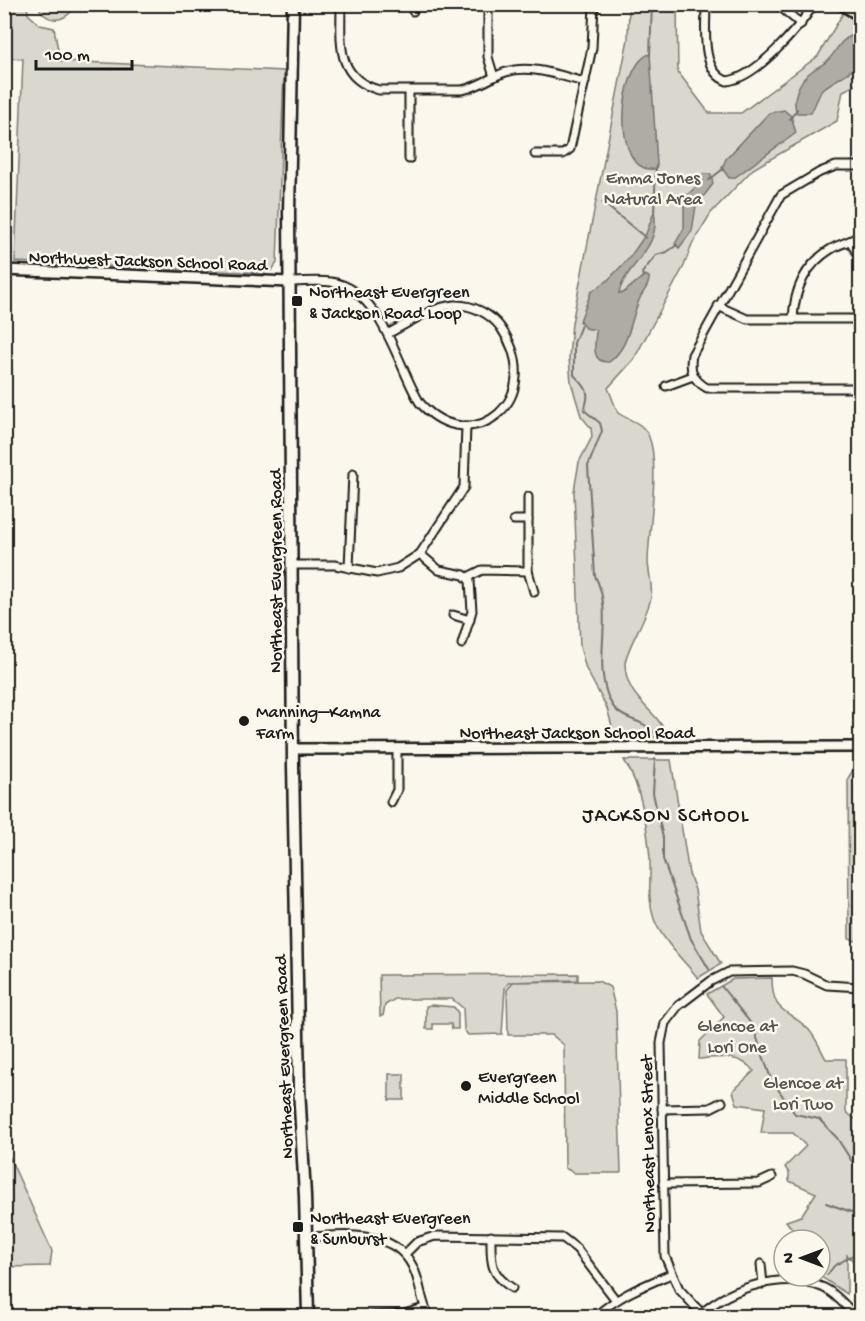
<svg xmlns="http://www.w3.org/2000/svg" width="865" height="1321" viewBox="0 0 865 1321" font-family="'Gochi Hand',sans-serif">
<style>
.green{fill:#dad7ce;stroke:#7b7a75;stroke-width:1.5}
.water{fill:#afaca5;stroke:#74726e;stroke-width:1.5}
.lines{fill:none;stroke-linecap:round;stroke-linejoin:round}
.stream{stroke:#74726e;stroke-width:2}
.street-casing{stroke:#1c1c1c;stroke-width:11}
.secondary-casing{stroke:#1c1c1c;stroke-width:14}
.primary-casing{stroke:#1c1c1c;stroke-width:15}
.street{stroke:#fbf7ec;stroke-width:7}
.secondary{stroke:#fbf7ec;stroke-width:9}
.primary{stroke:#fbf7ec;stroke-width:10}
.poi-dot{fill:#1c1c1c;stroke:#fbf7ec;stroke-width:2}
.labels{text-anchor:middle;stroke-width:5;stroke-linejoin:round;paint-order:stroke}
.park-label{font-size:18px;fill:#555451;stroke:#fbf7ec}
.street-label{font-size:18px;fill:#1c1c1c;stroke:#fbf7ec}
.poi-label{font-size:18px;fill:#1c1c1c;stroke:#fbf7ec;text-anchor:start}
.neighbourhood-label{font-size:20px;letter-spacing:1.5px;fill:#1c1c1c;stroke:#fbf7ec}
</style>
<rect width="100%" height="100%" fill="#fbf7ec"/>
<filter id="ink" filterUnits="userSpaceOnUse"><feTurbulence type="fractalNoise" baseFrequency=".0167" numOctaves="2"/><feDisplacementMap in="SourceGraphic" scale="12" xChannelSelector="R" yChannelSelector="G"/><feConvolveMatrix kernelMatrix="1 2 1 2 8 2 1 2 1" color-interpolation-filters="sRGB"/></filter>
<g filter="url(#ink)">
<g class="green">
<polygon points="27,4 28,14 40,25 54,28 60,61 284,71 277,263 272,270 263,273 15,262 23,59 5,58 4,5"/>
<path d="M 38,5 L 72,5 L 72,11 C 60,24 44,21 38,5 Z"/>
<path d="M 629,5 L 677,5 L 678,72 L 709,113 L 741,113 L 818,56 L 843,13 L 860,23 L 860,83 L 843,91 L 837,121 L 753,169 L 711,213 L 692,244 L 684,266 L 634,359 L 608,388 L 618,413 C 630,421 643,422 649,437 C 660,464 649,529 648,560 C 648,572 653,585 651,597 C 648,617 625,650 625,664 C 626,701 657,708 668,737 L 615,737 L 607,708 L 586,669 L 580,647 L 574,491 L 579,462 L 592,437 L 591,428 L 581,416 L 571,382 L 569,358 L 572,323 L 628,39 Z"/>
<path d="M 624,760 L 671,760 L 689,874 L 695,890 L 701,931 L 721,964 L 698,978 C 684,961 662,940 654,919 C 647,898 651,879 650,858 C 647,826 642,788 624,760 Z"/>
<polygon points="860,764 860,942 849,939 848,778 855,767"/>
<polygon points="578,974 578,980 509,982 505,988 502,1034 468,1035 464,1030 463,1008 452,999 395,999 385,1005 383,1016 380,1016 379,975"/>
<path d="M 772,978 C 772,1016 789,1008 809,1030 C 816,1038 821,1050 826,1059 L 846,1059 L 846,1112 L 860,1123 L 860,1267 L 847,1255 L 847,1294 L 820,1276 L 820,1240 L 801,1240 L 786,1221 L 801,1216 L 816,1193 L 789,1181 L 789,1173 L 785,1167 L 806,1146 L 793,1133 L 761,1133 L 765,1108 L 737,1104 L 733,1091 L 754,1071 C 739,1054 720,1057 699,1059 L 700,1041 L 724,1017 L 707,994 L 733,979 Z"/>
<polygon points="598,981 610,987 616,1011 621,1173 574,1173 565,1168 564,1045 552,1035 508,1035 507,990 513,982"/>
<polygon points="431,1005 454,1007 458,1013 458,1029 452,1029 451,1024 433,1024 433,1029 426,1029 426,1006"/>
<rect x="389" y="1074" width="15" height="26"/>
<polygon points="4,1145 52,1251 50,1266 5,1267"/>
</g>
<g class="water">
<path d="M 851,36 L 860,38 L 860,65 L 822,89 L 811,113 L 797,113 C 791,99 799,80 812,71 C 817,67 823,65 828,60 C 837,51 839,41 851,36 Z"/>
<path d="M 650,54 L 657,165 L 656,169 C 609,175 619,63 650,54 Z"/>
<polygon points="784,110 791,116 796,133 734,178 729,178 722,168 726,159 769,113"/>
<polygon points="703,174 711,174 713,184 696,206 692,231 679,248 675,244 684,228 684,198 698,185"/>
<path d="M 654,212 C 662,249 625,265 619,293 L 623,293 L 645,275 L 649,277 C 650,286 643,291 640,298 C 630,320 630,347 609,362 C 589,363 596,342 596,330 L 585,328 L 580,321 L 591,292 L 607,281 L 630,257 L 646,234 Z"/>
</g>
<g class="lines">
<g class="stream">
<polyline points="650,55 652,4"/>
<polyline points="790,119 797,109"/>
<polyline points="709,180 723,169"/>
<polyline points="602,202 646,238"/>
<polyline points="654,214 656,166"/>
<polyline points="643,277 642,273 656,255 667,252 677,245"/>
<path d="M 581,325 L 574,343 L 574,375 C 587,388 591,392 584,410 L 600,423 L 602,431 L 588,466 L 595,576 C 616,615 590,663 611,703 C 621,722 644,718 655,734"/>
<polyline points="655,759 653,793 663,838 663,859 691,939 709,969"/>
<polyline points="721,986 753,1026 771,1079 795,1114 819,1119 837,1138 860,1174"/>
<polyline points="826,1203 860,1215"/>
<polyline points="827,1275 834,1266 860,1251"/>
</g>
<g class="street-casing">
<g id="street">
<path d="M 341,4 C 341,42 335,78 379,90 L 462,90 C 479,87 490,77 506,72 C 531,64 560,76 585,82"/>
<polyline points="488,4 488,57 494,77"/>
<path d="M 706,4 C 706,28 700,71 727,81 C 756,78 799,28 814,4"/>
<polyline points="777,4 801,24"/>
<polyline points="413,11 413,4"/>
<polyline points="535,154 563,154 570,149 592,48 594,4"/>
<polyline points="409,159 409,91"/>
<path d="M 860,166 L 836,166 L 820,172 L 781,195 L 692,355 C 689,371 693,380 707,388 L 860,388"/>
<polyline points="851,242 856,252"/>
<path d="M 290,282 C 303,282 318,280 331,282 C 382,289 397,366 420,403 C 473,462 549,397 501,328 C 491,314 472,304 454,305 C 431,307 407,324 387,334"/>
<polyline points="718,306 747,319 860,319"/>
<path d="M 793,320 C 794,290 805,265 831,249 C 841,243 851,242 860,235"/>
<polyline points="666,386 693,376"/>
<polyline points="528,497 528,571 534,592"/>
<polyline points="514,520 528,520"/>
<polyline points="420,554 439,570 464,575 470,581 472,611 462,644"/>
<polyline points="291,565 335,565 377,573 398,568 420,554 464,487 466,426"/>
<polyline points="349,568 353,474"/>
<polyline points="468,577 482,570 528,571"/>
<polyline points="453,615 470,620"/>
<polyline points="391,802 397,790 397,749"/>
<polyline points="662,1109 710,1108 722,1102"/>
<polyline points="663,1184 759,1183 772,1177"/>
<path d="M 491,1236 C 491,1261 489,1273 512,1288"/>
<path d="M 306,1237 C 344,1236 398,1227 415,1272 C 421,1287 421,1302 429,1316"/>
<polyline points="405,1254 417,1242 435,1236 563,1238 577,1249 615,1299"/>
<polyline points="761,1264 763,1284"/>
<path d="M 701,1314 C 731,1287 785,1270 824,1288 C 837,1294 846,1307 856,1316"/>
<polyline points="370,1316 404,1314 424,1308"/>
<path d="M 596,1316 C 619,1295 643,1286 671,1274"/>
<polyline points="704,1316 679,1289 665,1256 661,1043 665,1023 678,1006 711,981 729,972 792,971 804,974 827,985 860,987"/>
</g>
</g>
<g class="secondary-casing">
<g id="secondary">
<polyline points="841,4 860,16"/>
<polyline points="858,4 860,6"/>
<polyline points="4,270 290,282"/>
<polyline points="293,749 860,747"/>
</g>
</g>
<g class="primary-casing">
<polyline id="primary" points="293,4 289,212 293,765 299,1088 305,1196 308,1316"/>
</g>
<use href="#street" class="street"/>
<use href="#secondary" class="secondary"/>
<use href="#primary" class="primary"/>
</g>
</g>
<g class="poi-dot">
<rect x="291" y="295" width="12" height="12" rx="3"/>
<circle cx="244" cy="721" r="6"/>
<circle cx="466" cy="1086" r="6"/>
<rect x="292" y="1221" width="12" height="12" rx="3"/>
</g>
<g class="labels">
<g class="park-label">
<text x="653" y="183">Emma Jones<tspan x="653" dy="21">Natural Area</tspan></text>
<text x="737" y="1031">Glencoe at<tspan x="737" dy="21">Lori One</tspan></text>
<text x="803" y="1088">Glencoe at<tspan x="803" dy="21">Lori Two</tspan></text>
</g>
<g class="street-label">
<text transform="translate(148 260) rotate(2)" y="6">Northwest Jackson School Road</text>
<text transform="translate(275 571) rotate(-90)" y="6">Northeast Evergreen Road</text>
<text x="577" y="738">Northeast Jackson School Road</text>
<text transform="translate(283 1057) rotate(-92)" y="6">Northeast Evergreen Road</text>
<text transform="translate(647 1144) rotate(-91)" y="6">Northeast Lenox Street</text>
</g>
<g class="poi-label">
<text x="309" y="297">Northeast Evergreen<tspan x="309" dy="21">&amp; Jackson Road Loop</tspan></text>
<text x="256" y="717">Manning–Kamna<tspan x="256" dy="21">Farm</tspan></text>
<text x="478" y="1082">Evergreen<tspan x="478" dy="21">Middle School</tspan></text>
<text x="310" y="1223">Northeast Evergreen<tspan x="310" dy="21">&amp; Sunburst</tspan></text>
</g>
<g class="neighbourhood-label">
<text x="666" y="821">JACKSON SCHOOL</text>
</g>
</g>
<rect width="865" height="1321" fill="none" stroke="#fbf7ec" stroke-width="24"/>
<rect x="12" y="12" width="841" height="1297" fill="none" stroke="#1c1c1c" stroke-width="2" filter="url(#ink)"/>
<g transform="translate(802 1258) rotate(270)"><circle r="28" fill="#fbf7ec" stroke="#a29f99" stroke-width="1.5"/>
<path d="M0-4.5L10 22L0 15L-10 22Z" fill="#1c1c1c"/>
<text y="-9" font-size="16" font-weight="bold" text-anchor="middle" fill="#1c1c1c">N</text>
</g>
<path d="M36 60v9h96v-9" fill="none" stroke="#1c1c1c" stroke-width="3"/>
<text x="45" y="60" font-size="18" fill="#1c1c1c" stroke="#fbf7ec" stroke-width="4.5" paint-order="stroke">100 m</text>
</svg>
